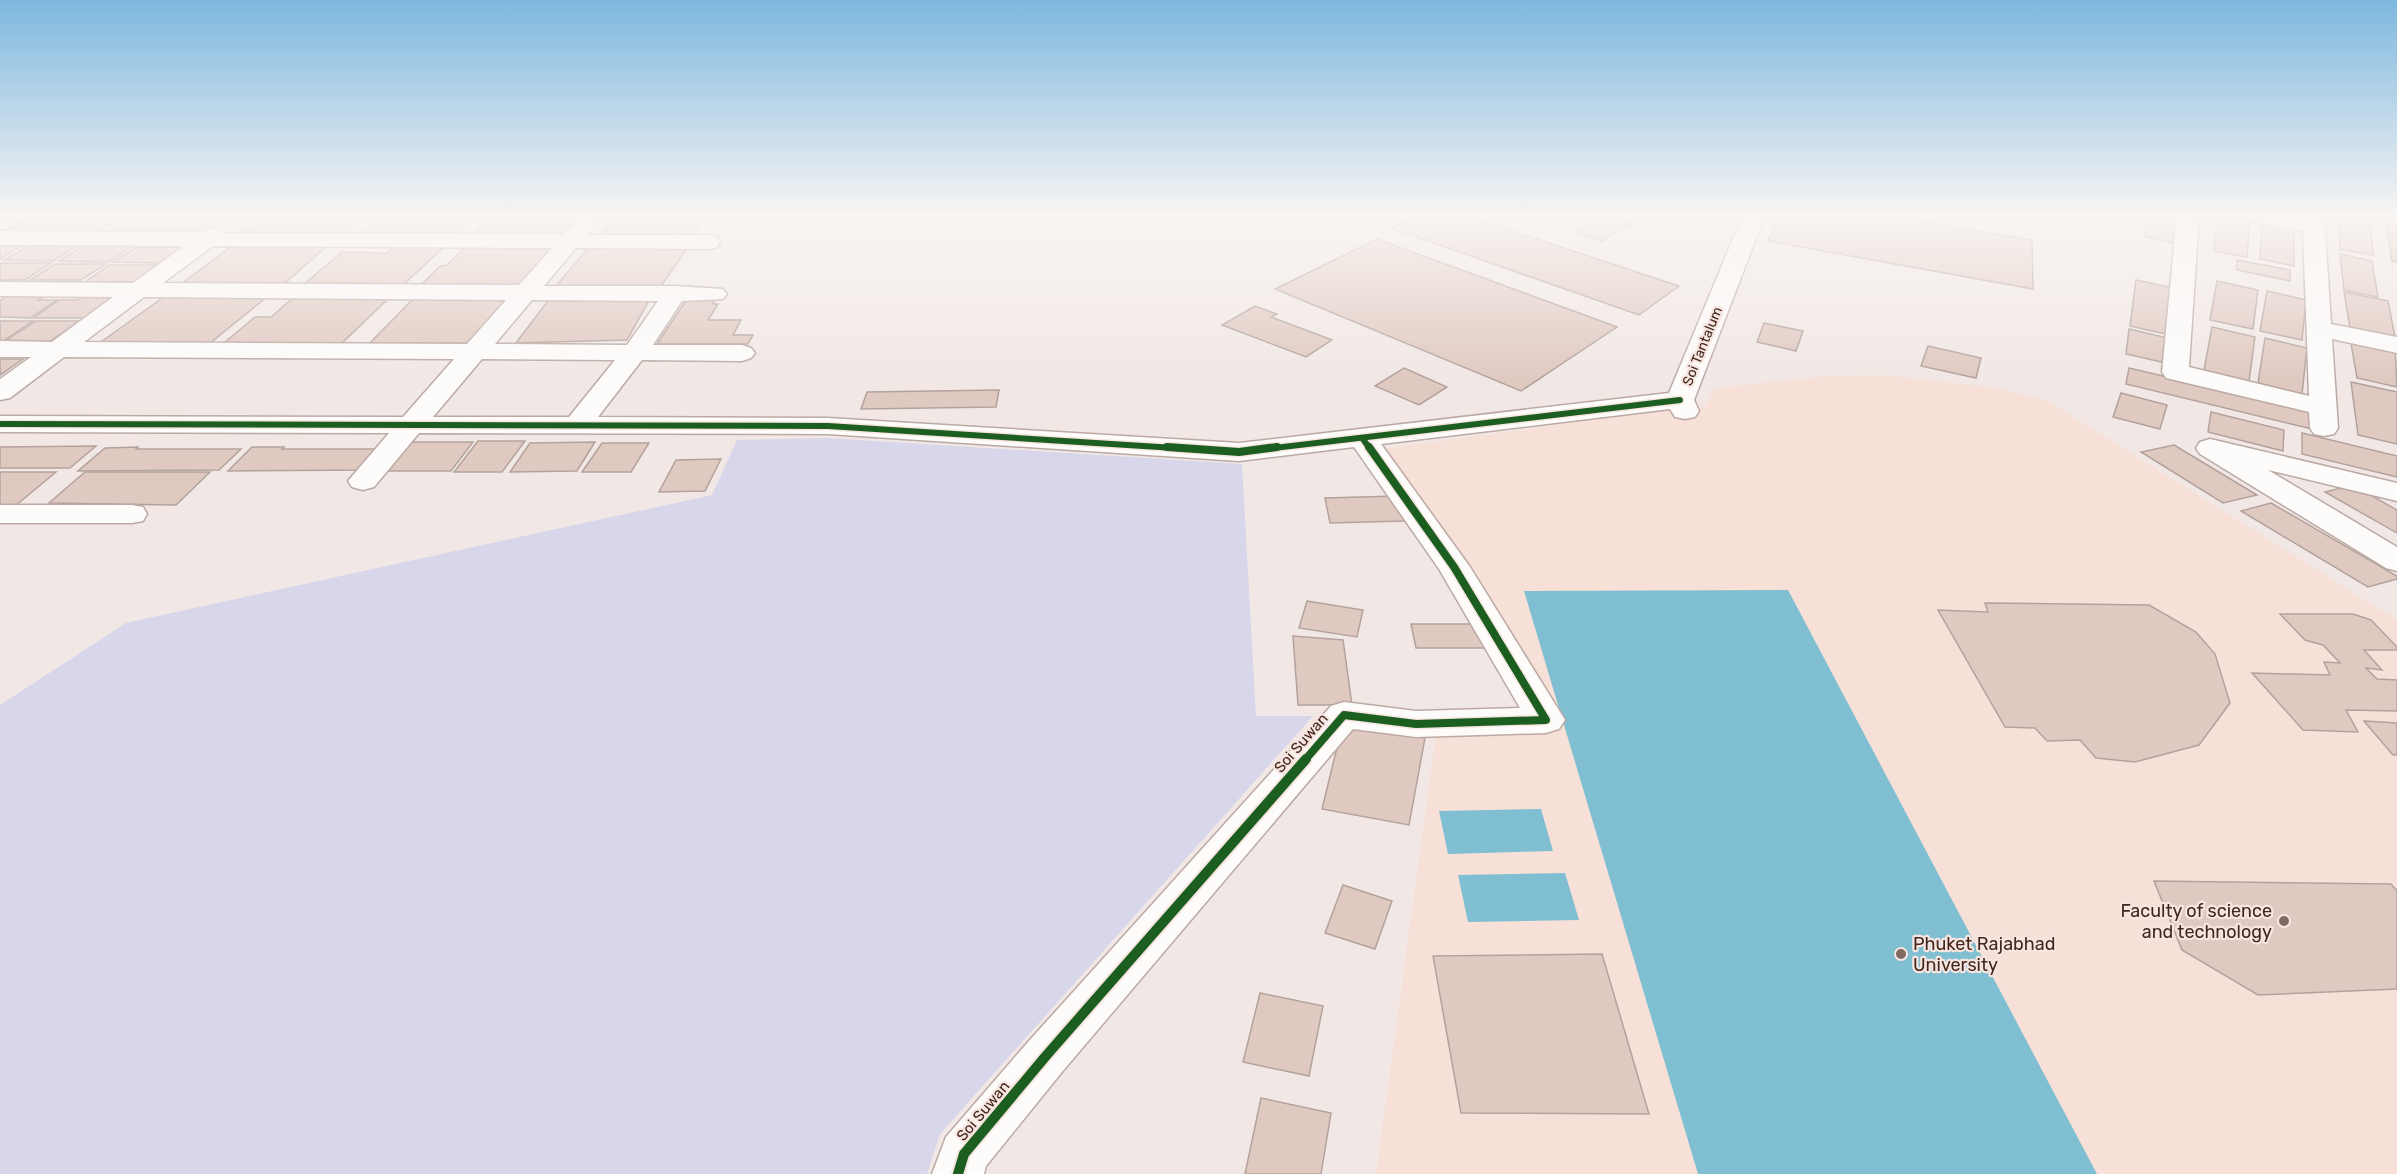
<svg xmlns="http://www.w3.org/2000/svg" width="2397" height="1174" viewBox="0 0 2397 1174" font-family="Rubik,sans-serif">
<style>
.built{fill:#f7e0d7}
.green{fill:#d8d6ea}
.water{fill:#7fbfd1}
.building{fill:#e0c9c1;stroke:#b3a29c;stroke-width:1.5}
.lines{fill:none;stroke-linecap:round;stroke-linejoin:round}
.minor-casing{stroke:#bba9a4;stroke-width:3}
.minor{fill:#fdfcfb;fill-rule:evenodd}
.cycleway-far2-casing{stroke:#f6e5e0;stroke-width:9}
.cycleway-far1-casing{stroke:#f6e5e0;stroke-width:11}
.cycleway-casing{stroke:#f6e5e0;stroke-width:14}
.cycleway-far2{stroke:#1b5e20;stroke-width:6}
.cycleway-far1{stroke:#1b5e20;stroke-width:8}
.cycleway{stroke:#1b5e20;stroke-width:10}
.poi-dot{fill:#806a62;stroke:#f6e5e0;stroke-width:2}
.labels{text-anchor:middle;stroke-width:4.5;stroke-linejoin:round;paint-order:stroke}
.far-street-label{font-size:14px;fill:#43261b;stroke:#f6e5e0}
.street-label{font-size:15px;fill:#43261b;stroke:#f6e5e0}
.near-poi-label{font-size:18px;fill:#43261b;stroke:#f6e5e0;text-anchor:end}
</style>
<rect width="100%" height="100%" fill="#f1e8e5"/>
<polygon class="built" points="1884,375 1997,388 2048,401 2397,620 2397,1174 1376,1174 1436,734 1555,728 1485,593 1406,478 1382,449 1665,410 1685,411 1705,406 1715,388 1826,376"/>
<polygon class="green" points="827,438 1242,464 1256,716 1313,716 940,1134 927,1174 0,1174 0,705 126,623 712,495 737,440"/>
<g class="water">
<polygon points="1788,590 2097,1174 1698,1174 1524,591"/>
<polygon points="1541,809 1553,851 1448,854 1439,811"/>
<polygon points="1565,873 1579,920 1468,922 1458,875"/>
</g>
<g class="building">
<polygon points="34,215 124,215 96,232 5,231"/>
<polygon points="132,215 186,215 184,216 231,216 208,232 115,232 134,219 125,219"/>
<polygon points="317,215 365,215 341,236 238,235 247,228 253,228 269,216"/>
<polygon points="367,215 410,215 407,217 364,218"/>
<polygon points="416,215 477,215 456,235 360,235 380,218 413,218"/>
<polygon points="493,215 589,215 570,237 473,235"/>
<polygon points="612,215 651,215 649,217 609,217"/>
<polygon points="655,215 680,215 677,218 652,218"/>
<polygon points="1417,215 1464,215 1679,286 1639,315 1391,228"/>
<polygon points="1606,215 1634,223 1602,241 1574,232"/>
<polygon points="1780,215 1881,215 2032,240 2033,289 1768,241"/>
<polygon points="2149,215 2179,215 2174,243 2144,237"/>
<polygon points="2218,215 2250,220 2247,257 2214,251"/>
<polygon points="2338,215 2370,219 2373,255 2340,249"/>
<polygon points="2361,215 2397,215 2397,221"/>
<polygon points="683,218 704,218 692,236 670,236"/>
<polygon points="613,220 677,220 663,238 598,237"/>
<polygon points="2262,222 2294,228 2294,266 2260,259"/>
<polygon points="2386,222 2397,223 2397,262 2392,261"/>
<polygon points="1377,239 1617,327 1521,391 1275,289"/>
<polygon points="0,244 25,244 0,259"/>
<polygon points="30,245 79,245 53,261 4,260"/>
<polygon points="84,245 133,246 108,262 59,261"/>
<polygon points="233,245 327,246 283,285 180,285"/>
<polygon points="395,245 445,246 402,286 303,285 342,252 387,253"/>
<polygon points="591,245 689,246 661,286 556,286"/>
<polygon points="137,247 186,247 162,263 112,262"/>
<polygon points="464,248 557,248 523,287 419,287 440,266 446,266"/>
<polygon points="2340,254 2372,261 2378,297 2344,290"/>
<polygon points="2237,260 2290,270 2290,281 2237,270"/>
<polygon points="0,263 51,263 25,280 0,280"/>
<polygon points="55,264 106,264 81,280 30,280"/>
<polygon points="109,265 160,265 137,282 85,282"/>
<polygon points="2136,280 2174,288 2170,335 2130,326"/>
<polygon points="2217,281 2258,290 2253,329 2210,320"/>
<polygon points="2267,291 2306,300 2302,340 2260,331"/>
<polygon points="2344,292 2388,301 2395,337 2350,328"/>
<polygon points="8,295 45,296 38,300 57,300 30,318 0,317 0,301"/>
<polygon points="84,296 120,297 88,318 33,318 59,300 78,300"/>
<polygon points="165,296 268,296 209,344 101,342"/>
<polygon points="294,297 390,297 342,343 224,343 255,317 271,317"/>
<polygon points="415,297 516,297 475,343 370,343"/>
<polygon points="651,297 627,340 516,343 550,298"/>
<polygon points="687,299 716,299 712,304 718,304 708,320 741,320 733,335 753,335 748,344 657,344"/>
<polygon points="1255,306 1277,314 1271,317 1332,340 1306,357 1222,325"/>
<polygon points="0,321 33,321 3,341 0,341"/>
<polygon points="36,321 79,321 50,341 6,340"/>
<polygon points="1764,323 1803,331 1796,351 1757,342"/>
<polygon points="2212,327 2255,337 2249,381 2204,370"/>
<polygon points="2129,329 2168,338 2166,363 2126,354"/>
<polygon points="2265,338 2307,348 2302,394 2258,383"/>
<polygon points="2350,338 2395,347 2397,387 2357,378"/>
<polygon points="1928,346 1981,358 1976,378 1921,366"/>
<polygon points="0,359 23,359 0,375"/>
<polygon points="1404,368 1447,387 1419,405 1375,386"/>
<polygon points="2129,368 2312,411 2312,429 2126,384"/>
<polygon points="2351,382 2397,392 2397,444 2358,435"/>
<polygon points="999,390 996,407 861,409 867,392"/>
<polygon points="2121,393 2167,405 2160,429 2113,417"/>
<polygon points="2211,412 2284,430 2283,451 2208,432"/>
<polygon points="2302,433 2397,456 2397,477 2302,454"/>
<polygon points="478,441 525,441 502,472 454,472"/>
<polygon points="408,442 473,442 451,471 384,471"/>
<polygon points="595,442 577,471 510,472 530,443"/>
<polygon points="602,443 649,443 631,472 582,472"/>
<polygon points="2174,445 2257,495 2223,503 2141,452"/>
<polygon points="96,446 70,468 0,468 0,447"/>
<polygon points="138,447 136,449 241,449 219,470 78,471 105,448"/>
<polygon points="252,447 284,447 282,449 388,449 369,470 228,471"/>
<polygon points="721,459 705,491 659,492 676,460"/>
<polygon points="0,472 56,472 15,506 0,506"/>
<polygon points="85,472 210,472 176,505 49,503"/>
<polygon points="2353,485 2397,510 2397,533 2325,492"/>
<polygon points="1397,496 1404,521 1330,523 1325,498"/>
<polygon points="2271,503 2397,576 2397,579 2368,587 2241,511"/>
<polygon points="1307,601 1363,610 1357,637 1299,628"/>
<polygon points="1985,603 2149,605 2196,632 2215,654 2230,703 2199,745 2135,762 2096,758 2080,740 2047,741 2035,728 2005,727 1938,610 1988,612"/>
<polygon points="2280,614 2353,614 2371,620 2397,647 2397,650 2364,650 2382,670 2366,668 2377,679 2397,680 2397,711 2346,710 2358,732 2303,730 2252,673 2330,675 2324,662 2340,663 2323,645 2305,640"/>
<polygon points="1411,624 1488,624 1494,648 1416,648"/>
<polygon points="1293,636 1343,640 1352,705 1298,705"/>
<polygon points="2364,721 2397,723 2397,755 2393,755"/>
<polygon points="1343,723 1425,738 1409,825 1322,809"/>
<polygon points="2154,881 2391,884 2397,891 2397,989 2258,995 2182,950"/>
<polygon points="1343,885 1392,901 1375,949 1325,933"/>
<polygon points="1602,954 1649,1114 1461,1113 1433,956"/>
<polygon points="1260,993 1323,1006 1309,1076 1243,1062"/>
<polygon points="1261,1098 1331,1113 1321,1174 1245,1174"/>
</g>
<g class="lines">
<g class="minor-casing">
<g id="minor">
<path d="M 581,215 L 603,215 L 587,235 L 709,235 L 717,237 L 720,242 L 717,247 L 709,249 L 576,248 L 544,286 L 675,286 L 723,289 L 727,294 L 723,299 L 682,301 L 653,345 L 742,345 L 751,348 L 755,353 L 751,358 L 742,361 L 642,360 L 598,417 L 828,418 L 1239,443 L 1669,393 L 1743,215 L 1765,215 L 1694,400 L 1699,411 L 1695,417 L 1685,419 L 1675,417 L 1670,409 L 1381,444 L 1470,567 L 1565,720 L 1559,729 L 1546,733 L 1416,737 L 1353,729 L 1062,1072 L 986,1166 L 984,1174 L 932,1174 L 946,1137 L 1028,1042 L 1331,706 L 1344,702 L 1416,711 L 1520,708 L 1439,569 L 1354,447 L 1239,461 L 828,434 L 419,433 L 374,487 L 363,490 L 352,487 L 348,481 L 389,433 L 0,432 L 0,416 L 403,417 L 454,359 L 64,357 L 10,398 L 0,400 L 0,379 L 31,357 L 0,357 L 0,341 L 52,342 L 113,297 L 0,296 L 0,282 L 133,283 L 184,246 L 0,245 L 0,231 L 202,232 L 213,228 L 222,233 L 563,234 ZM 213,246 L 552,248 L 519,285 L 163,283 ZM 144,297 L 506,300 L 467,344 L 84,342 ZM 532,300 L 658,301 L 627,345 L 495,344 ZM 482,359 L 615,360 L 569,417 L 433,417 Z"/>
<polygon points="2177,215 2199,215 2189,367 2309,396 2303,231 2243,220 2240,215 2287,215 2302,218 2302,215 2324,215 2331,324 2397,337 2397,353 2332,339 2338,428 2334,434 2324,436 2314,434 2310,428 2309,412 2166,378 2162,372"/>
<polygon points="2210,439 2397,483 2397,501 2268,470 2397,547 2397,571 2386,568 2200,454 2196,448 2200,442"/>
<polygon points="0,505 132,505 143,507 147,514 143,521 132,523 0,523"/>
</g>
</g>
<use href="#minor" class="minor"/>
<g class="cycleway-far2-casing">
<g id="cycleway-far2">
<polyline points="0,424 828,426 1191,449"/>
<polyline points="1363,439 1370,449"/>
<polyline points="1265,449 1680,400"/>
</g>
</g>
<g class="cycleway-far1-casing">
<g id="cycleway-far1">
<polyline points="1167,447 1239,452 1277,447"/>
<polyline points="1305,760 1344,715 1416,724 1546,720 1454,567 1369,447"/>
</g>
</g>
<g class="cycleway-casing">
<polyline id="cycleway" points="958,1174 964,1154 1045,1057 1306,759"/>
</g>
<use href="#cycleway-far2" class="cycleway-far2"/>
<use href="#cycleway-far1" class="cycleway-far1"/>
<use href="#cycleway" class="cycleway"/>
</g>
<linearGradient id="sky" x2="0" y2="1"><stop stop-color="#7eb8df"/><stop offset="0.57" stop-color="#f9f5f3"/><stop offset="1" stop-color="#f9f5f3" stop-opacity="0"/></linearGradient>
<rect width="2397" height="379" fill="url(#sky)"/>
<g class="poi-dot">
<circle cx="2284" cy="921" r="6"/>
<circle cx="1901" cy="954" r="6"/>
</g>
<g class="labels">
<g class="far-street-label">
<text transform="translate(1702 346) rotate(-68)" y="5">Soi Tantalum</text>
</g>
<g class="street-label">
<text transform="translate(1301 743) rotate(-49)" y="5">Soi Suwan</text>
<text transform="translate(983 1111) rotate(-50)" y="5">Soi Suwan</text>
</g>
<g class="near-poi-label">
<text x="2272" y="917">Faculty of science<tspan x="2272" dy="21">and technology</tspan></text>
<text x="1913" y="950" text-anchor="start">Phuket Rajabhad<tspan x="1913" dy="21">University</tspan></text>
</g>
</g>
</svg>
